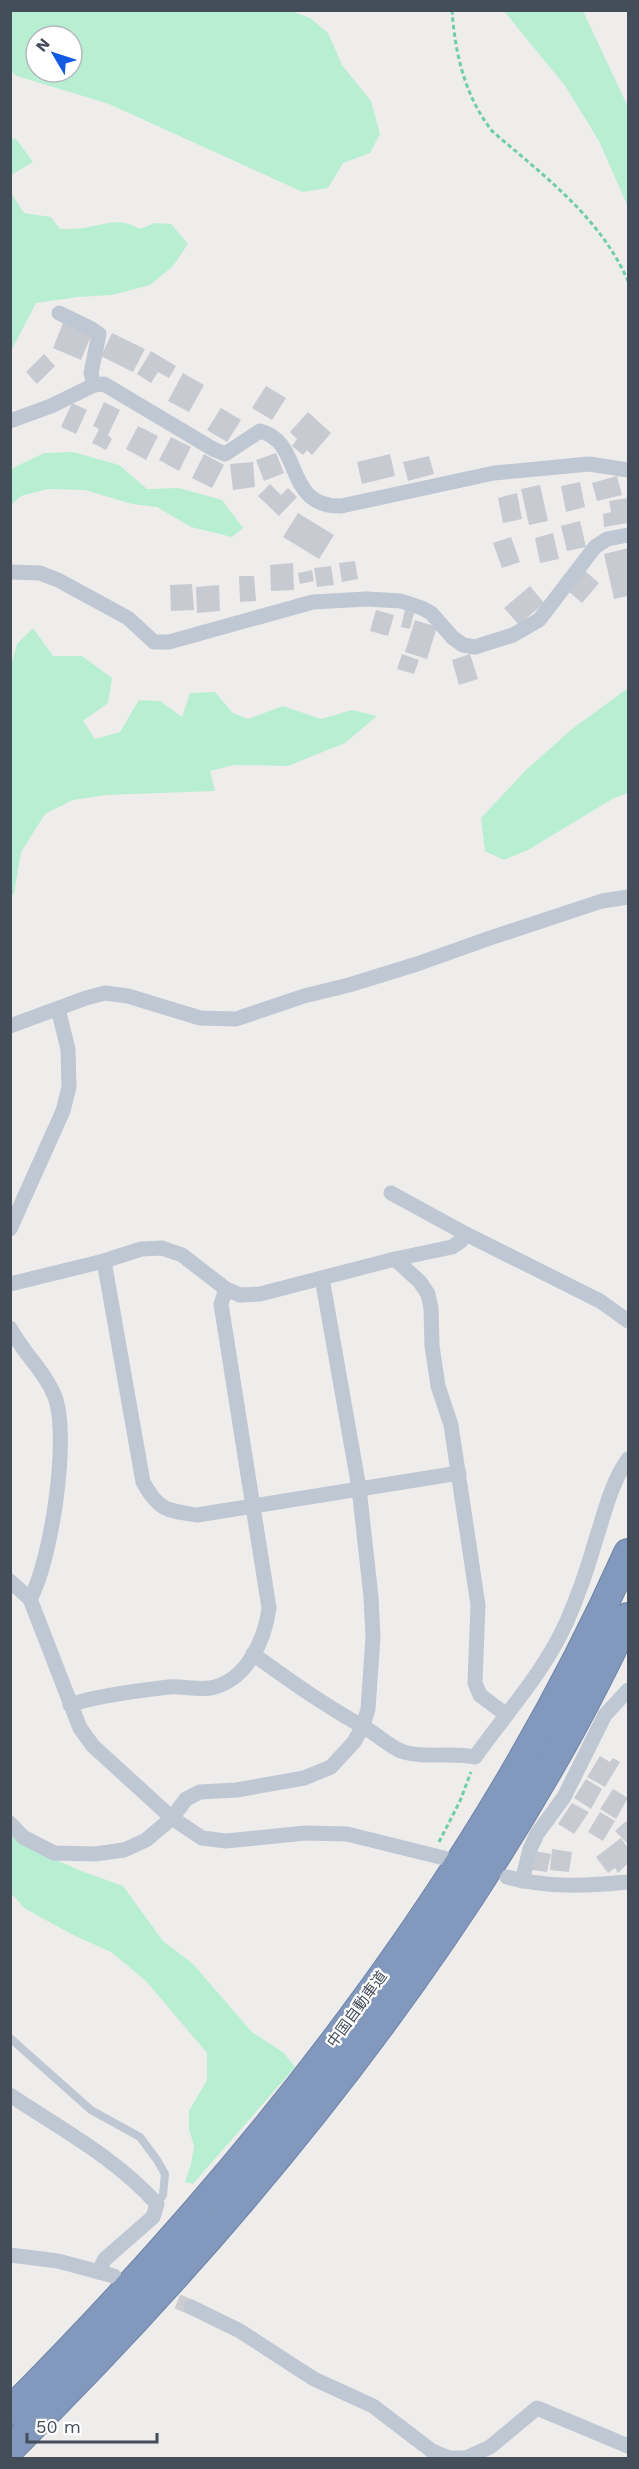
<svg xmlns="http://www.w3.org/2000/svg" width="639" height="2469" viewBox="0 0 639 2469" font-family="'Work Sans','Noto Sans JP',sans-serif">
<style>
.green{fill:#b8efd3;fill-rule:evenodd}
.building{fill:#c8cad2}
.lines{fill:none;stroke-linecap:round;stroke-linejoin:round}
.street-tunnel{stroke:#cdcccf;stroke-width:15;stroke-dasharray:15 8;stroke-linecap:butt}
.highway-casing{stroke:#6d84a9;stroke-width:30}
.path{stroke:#6fcea8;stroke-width:3;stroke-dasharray:4.5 3;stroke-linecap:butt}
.lane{stroke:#bfc7d2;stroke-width:8}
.street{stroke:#bfc7d2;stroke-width:15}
.highway{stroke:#8299bd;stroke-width:28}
.labels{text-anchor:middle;stroke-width:4.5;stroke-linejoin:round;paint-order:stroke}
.street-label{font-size:15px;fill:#444d5a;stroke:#fff}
</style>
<rect width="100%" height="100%" fill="#efecec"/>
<g class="green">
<path d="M 10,11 L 291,11 L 310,18 L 328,33 L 342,65 L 371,101 L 380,134 L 370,153 L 343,163 L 328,188 L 303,192 L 109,104 L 17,76 L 11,72 ZM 36,36 L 72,36 L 72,72 L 36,72 Z"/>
<polygon points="504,11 583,11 628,107 628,207 599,141 566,87"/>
<polygon points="11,138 17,140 33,162 11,175"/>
<path d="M 11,193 L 24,213 L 51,217 L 60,229 C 69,229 80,229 89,227 C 111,223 119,218 140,229 L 155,223 L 171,224 L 188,244 L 173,266 L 150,285 L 112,295 L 78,297 L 36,303 L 11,351 Z"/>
<polygon points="73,452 119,465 147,489 179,488 222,500 243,528 232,537 191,527 157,507 132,504 85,490 48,489 21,496 11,505 11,469 44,453"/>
<polygon points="33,628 53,656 82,656 112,678 108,703 83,721 95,739 120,732 139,700 160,701 182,717 190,693 215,692 233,713 248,719 283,706 321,719 352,710 377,716 345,743 288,766 234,765 210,771 215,791 106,795 73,800 45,814 21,852 14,894 11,896 11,666 17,644"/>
<polygon points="628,688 628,793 614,798 528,850 504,860 485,851 481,818 526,770 572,729"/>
<polygon points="10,1833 36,1851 79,1870 123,1886 163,1941 193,1964 252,2032 284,2053 295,2067 193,2184 185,2182 191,2164 194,2146 189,2129 189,2111 207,2080 207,2053 146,1981 111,1952 71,1934 24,1908 11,1893"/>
</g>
<g class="building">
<polygon points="63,323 92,334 81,360 53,348"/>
<polygon points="112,333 145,349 133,372 101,356"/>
<polygon points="151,351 176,366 169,378 158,372 151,383 137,374"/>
<polygon points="44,354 55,366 37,384 26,372"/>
<polygon points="183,373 204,385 189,412 168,401"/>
<polygon points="266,386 286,398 272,420 252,408"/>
<polygon points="104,402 120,410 108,435 112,439 106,450 92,443 99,429 93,426"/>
<polygon points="72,403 87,410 76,434 61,427"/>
<polygon points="221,408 241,420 227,442 207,430"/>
<polygon points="308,412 331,433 312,455 307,450 303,455 292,446 297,439 290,432"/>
<polygon points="138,426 158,436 146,460 126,449"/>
<polygon points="171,437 191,447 179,471 159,460"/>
<polygon points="276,453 284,473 264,481 256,460"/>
<polygon points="204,454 224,465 212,488 192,478"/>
<polygon points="390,454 395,476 362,484 357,462"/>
<polygon points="429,456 434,474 408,481 403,462"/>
<polygon points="253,462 255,487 233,490 230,464"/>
<polygon points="617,476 622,495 597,501 592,483"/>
<polygon points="580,482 585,507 566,512 561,486"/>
<polygon points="270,484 281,495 288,488 297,497 279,516 258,496"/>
<polygon points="540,485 548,521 529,525 521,489"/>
<polygon points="517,493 522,519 503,523 498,498"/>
<polygon points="628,498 628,523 604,527 603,514 611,512 609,501"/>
<polygon points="298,513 334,535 319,559 283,537"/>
<polygon points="580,521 586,547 567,551 561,526"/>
<polygon points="553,533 559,559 540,563 535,538"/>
<polygon points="511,537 520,562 502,568 493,543"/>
<polygon points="628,548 628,596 614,599 604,554"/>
<polygon points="355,561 358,579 342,582 339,563"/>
<polygon points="293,563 294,590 271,591 270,565"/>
<polygon points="331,566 334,585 317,587 314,568"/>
<polygon points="312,570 314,581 300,584 298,573"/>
<polygon points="585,571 599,583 582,603 568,591"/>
<polygon points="239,576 254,576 256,601 240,602"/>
<polygon points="192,584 194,610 171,611 170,585"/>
<polygon points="219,585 220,611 197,613 196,587"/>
<polygon points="530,586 544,603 519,625 504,608"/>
<polygon points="376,610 394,615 388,636 370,631"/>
<polygon points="405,610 414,613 410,629 401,627"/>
<polygon points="415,620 437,627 427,659 405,652"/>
<polygon points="402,654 419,660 414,674 397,669"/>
<polygon points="470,654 478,679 459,685 452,660"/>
<polygon points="600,1756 610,1762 613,1758 620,1762 605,1787 587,1777"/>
<polygon points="586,1779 602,1789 591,1809 574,1798"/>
<polygon points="613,1789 628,1798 616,1819 600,1809"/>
<polygon points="572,1803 589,1812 574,1834 558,1824"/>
<polygon points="600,1812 615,1821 603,1841 588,1832"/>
<polygon points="626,1821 628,1824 628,1844 615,1831"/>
<polygon points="621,1838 628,1848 628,1863 618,1873 615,1868 608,1873 596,1857"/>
<polygon points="552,1849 572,1852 569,1872 550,1870"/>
<polygon points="535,1851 551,1854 547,1872 532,1870"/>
</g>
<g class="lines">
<polyline class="street-tunnel" points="156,2293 191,2307"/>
<g class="highway-casing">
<g id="highway">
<path d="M 10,2411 C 259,2161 483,1877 628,1553"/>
<path d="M 10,2449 C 217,2244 406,2018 551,1765 C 579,1717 604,1667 628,1617"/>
</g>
</g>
<g class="path">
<path d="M 452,10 C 455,54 465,96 492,131 C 544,176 600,217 628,281"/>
<polyline points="439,1842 460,1801 471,1772"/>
</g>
<polyline class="lane" points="10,2038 91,2110 140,2137 157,2160 165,2174 163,2195 157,2204"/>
<g class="street">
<polyline points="59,313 90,328 99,334 91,373 94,385"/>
<path d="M 10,421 L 51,406 L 94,385 L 104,384 L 213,449 L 225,454 L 260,431 C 304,442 283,507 341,506 L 494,473 L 589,464 L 628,470"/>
<polyline points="10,572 40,573 58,580 128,618 154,642 169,642 313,602 367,599 401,601 422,608 431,613 453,638 463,645 475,647 513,635 539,620 595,547 607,539 628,535"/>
<polyline points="10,1026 86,998 105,993 128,996 200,1018 236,1019 304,996 349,985 417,964 490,938 602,901 628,897"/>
<polyline points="391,1193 466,1234 600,1301 628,1321"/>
<polyline points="10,1229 63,1111 69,1087 68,1049 58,1009"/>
<polyline points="395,1259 420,1282 428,1294 431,1308 432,1346 438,1386 451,1425 478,1605 475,1683 480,1695 505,1714"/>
<path d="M 104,1261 L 143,1482 C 158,1510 167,1511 197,1515 L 459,1473"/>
<polyline points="10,1284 104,1261 141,1249 162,1248 182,1255 226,1289 240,1295 260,1294 395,1259 452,1247 461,1241 466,1234"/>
<path d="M 10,1328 C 23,1353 45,1371 55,1397 C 70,1438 51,1562 30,1599"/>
<polyline points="10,1581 30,1599 80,1728 93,1746 172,1818 202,1838 226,1841 305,1833 347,1834 444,1858"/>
<path d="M 253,1654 C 289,1680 324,1705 362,1726 C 376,1733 387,1745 401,1751 C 424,1759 452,1752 475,1757 C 507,1712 545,1671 567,1621 C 579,1594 588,1567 596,1539 C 605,1512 611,1483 628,1459"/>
<path d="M 70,1705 C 94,1696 143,1690 169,1687 C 183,1686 197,1690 210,1688 C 246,1682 265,1640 269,1608 L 221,1304 L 226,1289"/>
<polyline points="10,1823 23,1837 54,1853 95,1854 124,1850 146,1840 172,1818 186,1799 200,1792 237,1790 304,1778 331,1767 354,1742 363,1726 368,1709 373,1637 371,1597 359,1488 322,1278"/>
<path d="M 507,1877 C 547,1888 587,1886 628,1882"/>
<polyline points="522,1881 530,1849 537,1834 564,1797 605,1715 628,1690"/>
<path d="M 10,2095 C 61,2129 116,2158 157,2204 L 153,2217 L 105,2259 L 98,2272"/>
<polyline points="10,2255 58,2261 114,2276"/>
<polyline points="191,2307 240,2331 314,2379 373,2406 432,2451 449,2458 466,2458 490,2447 537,2408 628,2446"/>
</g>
<use href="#highway" class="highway"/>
</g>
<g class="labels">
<g class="street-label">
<text transform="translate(357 2009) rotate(-54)" y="5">中国自動車道</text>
</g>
</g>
<rect width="639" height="2469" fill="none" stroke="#444d5a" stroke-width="24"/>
<g transform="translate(54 54) rotate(309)"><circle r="28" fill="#ffffff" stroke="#b4b8bd" stroke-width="1.5"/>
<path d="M0-4.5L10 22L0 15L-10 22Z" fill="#1459e1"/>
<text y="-9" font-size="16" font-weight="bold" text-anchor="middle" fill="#444d5a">N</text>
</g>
<path d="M27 2433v9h130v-9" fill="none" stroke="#444d5a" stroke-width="3"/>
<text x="36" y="2433" font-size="18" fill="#444d5a" stroke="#ffffff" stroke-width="4.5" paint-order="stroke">50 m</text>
</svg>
